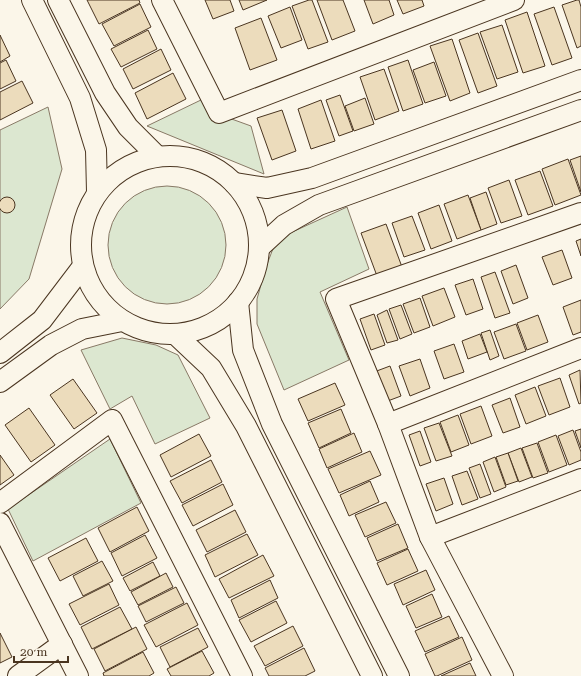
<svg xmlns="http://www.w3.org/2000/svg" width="581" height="676" viewBox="0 0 581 676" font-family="'Roboto Serif',serif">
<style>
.green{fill:#dce7d0;stroke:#887966}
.building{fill:#ecdcbc;stroke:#4a3520}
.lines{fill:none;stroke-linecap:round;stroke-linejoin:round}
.minor-casing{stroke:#4a3520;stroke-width:22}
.minor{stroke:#fbf6e9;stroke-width:20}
</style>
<rect width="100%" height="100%" fill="#fbf6e9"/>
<g class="green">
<polygon points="203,99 215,113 251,126 264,174 147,126"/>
<polygon points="48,107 62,169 29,279 0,309 0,130"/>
<circle cx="167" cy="245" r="59"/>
<polygon points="347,207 369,269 320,292 349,360 284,390 257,324 257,299 266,267 274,246 290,233"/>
<polygon points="122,338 156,345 178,355 210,418 155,444 132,396 110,409 81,350"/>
<polygon points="110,439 141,503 33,561 8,509"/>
</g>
<g class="building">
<polygon points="87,0 139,0 140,3 99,24"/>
<polygon points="205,0 230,0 234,11 213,19"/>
<polygon points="239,0 267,0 243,10"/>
<polygon points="309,0 312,0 328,42 308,49 292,6"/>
<polygon points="317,0 343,0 355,31 332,40"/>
<polygon points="364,0 389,0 394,15 373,24"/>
<polygon points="397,0 422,0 424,6 403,14"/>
<polygon points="577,0 579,0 581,7 581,46 577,48 562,5"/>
<polygon points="140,4 151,27 114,46 102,24"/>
<polygon points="290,7 302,40 281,48 268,16"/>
<polygon points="554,7 572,58 552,65 534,14"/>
<polygon points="527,12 545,66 523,73 505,20"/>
<polygon points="261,18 277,60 250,70 235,28"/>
<polygon points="502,25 518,72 497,79 480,32"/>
<polygon points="148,30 157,49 121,67 111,49"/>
<polygon points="478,33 497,86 478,93 459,40"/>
<polygon points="0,35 10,56 0,62"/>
<polygon points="452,39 470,93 450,101 430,46"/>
<polygon points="161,49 171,70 133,89 123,69"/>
<polygon points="6,60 16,81 0,89 0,63"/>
<polygon points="408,60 423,104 403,111 388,67"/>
<polygon points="434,62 446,96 425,103 413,70"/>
<polygon points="384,69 399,111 375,120 360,77"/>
<polygon points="173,73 186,99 147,119 135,93"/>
<polygon points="22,81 33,103 0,120 0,92"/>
<polygon points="340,95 353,131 339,136 326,100"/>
<polygon points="365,98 374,124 354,131 345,106"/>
<polygon points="321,100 335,141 311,149 298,109"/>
<polygon points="282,110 296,151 272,160 257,118"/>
<polygon points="581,156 581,192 570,160"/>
<polygon points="568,159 581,195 555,205 542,169"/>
<polygon points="540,171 553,206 528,215 515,180"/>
<polygon points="509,180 522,216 501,223 488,188"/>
<polygon points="486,192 497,224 481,230 470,198"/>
<polygon points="468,195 481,230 457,239 444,204"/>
<circle cx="7" cy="205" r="8"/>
<polygon points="439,205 452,241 431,249 418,213"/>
<polygon points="412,216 425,250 404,257 392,223"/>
<polygon points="386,224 402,267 377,276 361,233"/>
<polygon points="581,239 581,256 576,241"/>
<polygon points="562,250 572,278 553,285 542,257"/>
<polygon points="516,265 528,298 513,304 501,271"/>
<polygon points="495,272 510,313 495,318 481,277"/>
<polygon points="473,279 483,309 466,315 455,285"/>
<polygon points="444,288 455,317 433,326 422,296"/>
<polygon points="420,298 430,327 414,333 403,304"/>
<polygon points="581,300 581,332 573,335 563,307"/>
<polygon points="401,305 412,334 400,339 389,309"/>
<polygon points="387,310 398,340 387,343 377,315"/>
<polygon points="374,314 385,345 371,350 360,319"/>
<polygon points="538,315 548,342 527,350 517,323"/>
<polygon points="516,324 526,351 504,359 494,332"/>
<polygon points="490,330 499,356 490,360 481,333"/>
<polygon points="480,334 487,352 468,359 462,341"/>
<polygon points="454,344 464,372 444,379 434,351"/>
<polygon points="420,359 430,388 410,396 399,366"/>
<polygon points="390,366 401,396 385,402 374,372"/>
<polygon points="580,370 581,403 579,404 569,375"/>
<polygon points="560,378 570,407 549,415 538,386"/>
<polygon points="73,379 97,413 74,429 50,395"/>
<polygon points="335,383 345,405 308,421 298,399"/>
<polygon points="535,387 546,416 526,424 515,395"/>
<polygon points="510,398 520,427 503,433 492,405"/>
<polygon points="481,406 492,436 471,444 460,414"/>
<polygon points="29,408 55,445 31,462 5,425"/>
<polygon points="341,409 351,433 319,448 308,423"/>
<polygon points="458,415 469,445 451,452 440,422"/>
<polygon points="439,423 452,456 436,461 424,428"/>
<polygon points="581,429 581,448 575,431"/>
<polygon points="573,430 581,452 581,460 569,465 558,436"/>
<polygon points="420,431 431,462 420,466 409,435"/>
<polygon points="354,433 362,452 327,468 319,449"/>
<polygon points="199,434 211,456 171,477 160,455"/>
<polygon points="556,435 567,465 549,472 538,442"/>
<polygon points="537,443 548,473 533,478 522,448"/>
<polygon points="521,448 532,477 519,482 508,453"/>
<polygon points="370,451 381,475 339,493 328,469"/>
<polygon points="508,453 518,481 506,485 496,457"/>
<polygon points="0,455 14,475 0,485"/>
<polygon points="495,457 506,487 494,492 483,462"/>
<polygon points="211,460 222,482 182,503 170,481"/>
<polygon points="480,464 491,494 480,498 469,468"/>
<polygon points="467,471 478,499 462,505 452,476"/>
<polygon points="444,478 453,504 436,511 426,484"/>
<polygon points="370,481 379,502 349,516 340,495"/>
<polygon points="223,484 233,505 193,526 182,505"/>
<polygon points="386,502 396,523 365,537 355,515"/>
<polygon points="137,507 149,531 110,552 98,528"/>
<polygon points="235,510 246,532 207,552 196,530"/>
<polygon points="398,524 408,548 377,561 367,538"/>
<polygon points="247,534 258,555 215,577 205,555"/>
<polygon points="145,535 157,558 122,576 111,553"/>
<polygon points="86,538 98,561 60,581 48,558"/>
<polygon points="408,549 418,571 387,585 377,563"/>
<polygon points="263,555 274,576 229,598 219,579"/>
<polygon points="102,561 113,581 83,596 73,576"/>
<polygon points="153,562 160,576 130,591 123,578"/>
<polygon points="426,570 435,590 403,605 394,584"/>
<polygon points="166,573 173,587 138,605 131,592"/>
<polygon points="270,580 278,598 239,618 231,600"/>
<polygon points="109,584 119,605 80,625 69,604"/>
<polygon points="176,587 184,603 146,622 138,606"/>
<polygon points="432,594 442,617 416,628 406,606"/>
<polygon points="276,601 287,623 251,642 239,620"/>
<polygon points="187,603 198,625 156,647 144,625"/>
<polygon points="120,607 132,629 92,649 81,627"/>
<polygon points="449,616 459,637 425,652 415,631"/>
<polygon points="293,626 303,646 265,666 254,646"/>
<polygon points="136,627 147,649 105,671 94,649"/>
<polygon points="198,628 208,647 170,667 160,647"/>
<polygon points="0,633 12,657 0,663"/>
<polygon points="462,637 472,660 437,676 435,676 425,654"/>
<polygon points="304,648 315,671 305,676 269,676 265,668"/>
<polygon points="202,651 214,673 209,676 171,676 167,669"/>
<polygon points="143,652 154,673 149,676 104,676 103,673"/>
<polygon points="470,663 476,676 441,676"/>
</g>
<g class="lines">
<g class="minor-casing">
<g id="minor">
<polyline points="32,0 80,98 96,150 97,192"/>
<polyline points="58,0 105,93 128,127 157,156"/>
<polyline points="162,0 219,113 514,0"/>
<circle cx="170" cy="245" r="89"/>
<polyline points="234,183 267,188 312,178 581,80"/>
<polyline points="259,248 284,225 319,205 581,110"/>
<polyline points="238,302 243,350 272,424 399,676"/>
<polyline points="176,335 211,368 246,426 372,676"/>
<polyline points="0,353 42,320 83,266"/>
<polyline points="0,382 51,345 82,329 122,321"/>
<polyline points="388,424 581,348"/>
<polyline points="0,503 112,420 242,676"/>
<polyline points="0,523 78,676"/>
<polyline points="430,537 581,479"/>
<polyline points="18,676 62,644"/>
<polyline points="503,676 430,537 388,424 336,299 581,213"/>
</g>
</g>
<use href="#minor" class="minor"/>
</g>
<path d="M14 656v6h54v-6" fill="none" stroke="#4a3520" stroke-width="2"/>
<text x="20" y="656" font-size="12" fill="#4a3520" stroke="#fbf6e9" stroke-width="3" paint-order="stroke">20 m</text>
</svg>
